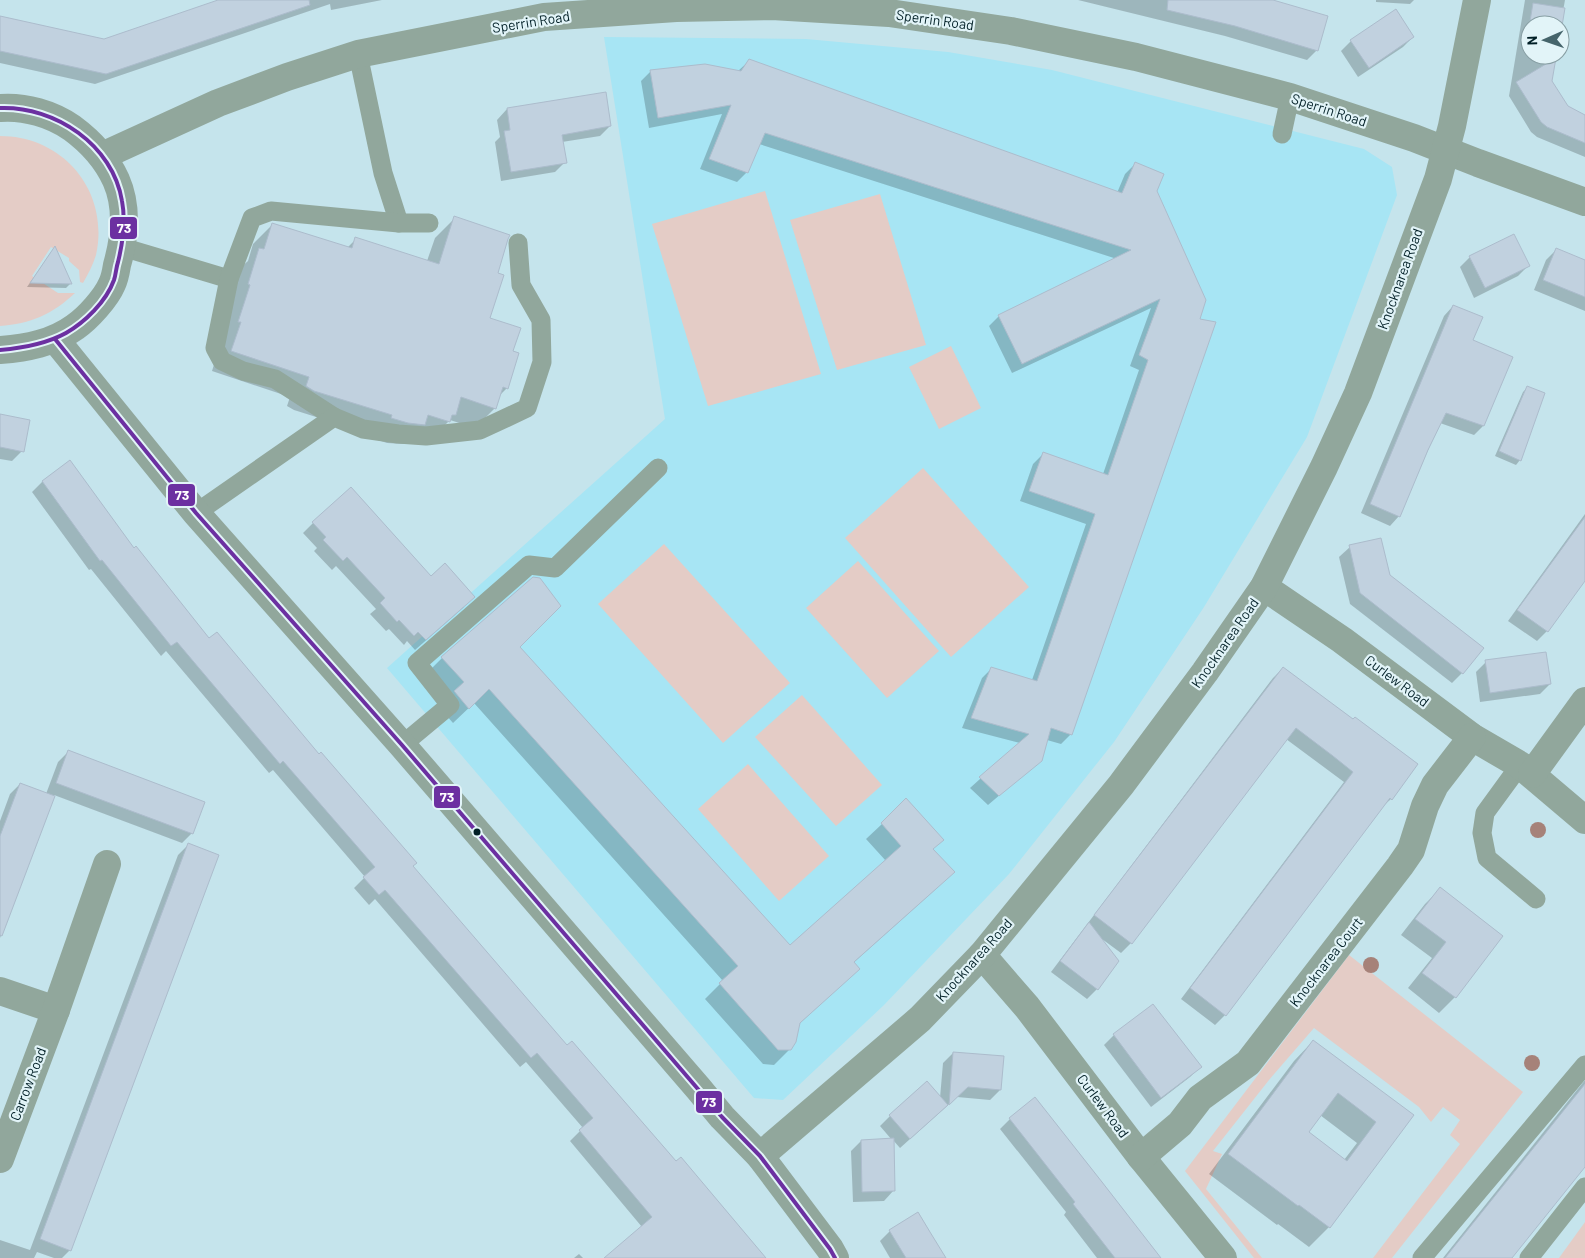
<svg xmlns="http://www.w3.org/2000/svg" width="1585" height="1258" viewBox="0 0 1585 1258" font-family="Barlow,sans-serif">
<style>
.built{fill:#a7e5f4}
.green{fill:#e4ccc6}
.shadow{fill:#0003;fill-rule:evenodd}
.building{fill:#c1d1df;stroke:#acbccc;fill-rule:evenodd}
.lines{fill:none;stroke-linecap:round;stroke-linejoin:round}
.lane{stroke:#91a79c;stroke-width:19}
.street{stroke:#91a79c;stroke-width:28}
.bus-1-casing{stroke:#e2f4f8;stroke-width:8}
.bus-1{stroke:#6c30a1;stroke-width:4}
.tree{fill:#a68279}
.bus-dot{fill:#001f26;stroke:#e2f4f8;stroke-width:2}
.labels{text-anchor:middle;stroke-width:4.5;stroke-linejoin:round;paint-order:stroke}
.street-label{font-size:14px;fill:#001f26;stroke:#e2f4f8}
.line-badge{stroke:#e2f4f8;stroke-width:2}
.badge-label{font-size:14px;text-anchor:middle;font-weight:bold;fill:#fff}
</style>
<rect width="100%" height="100%" fill="#c5e4ec"/>
<polygon class="built" points="604,37 806,39 948,52 1052,70 1364,149 1392,167 1397,195 1307,437 1204,607 1114,742 1009,874 884,1005 783,1100 754,1098 387,668 665,419"/>
<g class="green">
<path d="M 0,136 C 64,136 110,192 96,255 C 93,265 88,274 83,283 L 80,282 L 79,270 L 69,261 L 69,258 L 51,247 L 32,276 L 58,293 L 75,293 C 53,314 30,324 0,326 Z"/>
<polygon points="765,191 821,374 708,406 652,224"/>
<polygon points="880,194 926,345 837,370 790,220"/>
<polygon points="951,346 981,408 939,429 909,367"/>
<polygon points="923,468 1029,587 951,657 845,538"/>
<polygon points="664,544 790,683 723,743 598,604"/>
<polygon points="858,561 939,651 887,698 806,608"/>
<polygon points="802,695 882,785 836,826 755,737"/>
<polygon points="748,764 829,856 779,901 698,809"/>
<polygon points="1349,955 1523,1092 1392,1258 1373,1258 1460,1144 1450,1135 1460,1120 1443,1107 1431,1122 1419,1107 1314,1028 1269,1080 1213,1151 1222,1154 1206,1189 1262,1258 1254,1258 1185,1171"/>
<polygon points="1585,1222 1585,1258 1559,1258"/>
</g>
<g class="shadow">
<polygon points="223,0 382,0 331,10 330,4 95,84 0,63 0,17 104,40"/>
<polygon points="1078,0 1269,0 1317,50 1307,60 1225,36"/>
<polygon points="1376,0 1414,0 1410,4 1376,2"/>
<polygon points="1525,0 1565,0 1560,28 1560,25 1530,25 1530,55 1555,55 1551,81 1567,107 1585,117 1585,157 1537,137 1531,132 1509,96"/>
<polygon points="1413,37 1403,47 1358,77 1341,51 1351,41"/>
<polygon points="749,61 1117,193 1125,174 1135,164 1155,191 1205,300 1071,734 1061,744 1047,740 1040,761 988,805 970,788 1020,743 962,728 982,678 992,668 1032,680 1086,524 1020,501 1033,464 1043,454 1103,474 1139,370 1130,366 1151,308 1012,373 989,326 999,316 1117,259 759,144 747,172 737,182 700,169 722,114 649,128 641,81 651,71 738,71"/>
<polygon points="605,93 610,126 600,136 562,142 565,162 555,172 501,181 495,142 500,137 497,120 507,109"/>
<polygon points="455,218 497,274 489,319 512,352 507,388 498,397 495,408 475,428 450,420 429,441 412,436 404,444 387,443 372,438 373,435 294,410 287,406 290,397 212,371 221,342 239,269 248,261 253,244 273,224 347,248 356,239 427,261 435,238"/>
<polygon points="54,248 71,283 66,288 27,287"/>
<polygon points="1556,250 1585,262 1585,311 1534,290 1546,260"/>
<polygon points="1470,257 1528,266 1518,276 1474,298 1460,267"/>
<polygon points="1453,306 1471,341 1483,426 1474,435 1440,423 1399,516 1390,526 1361,513 1444,316"/>
<polygon points="1527,388 1520,460 1516,465 1495,456 1523,392"/>
<polygon points="0,415 22,451 12,461 0,459"/>
<polygon points="70,462 134,549 209,640 412,867 567,1047 765,1258 606,1258 642,1227 570,1141 583,1128 526,1062 520,1067 375,899 369,905 354,888 365,877 273,770 269,773 166,651 161,656 91,569 89,570 32,492 42,482"/>
<polygon points="1585,514 1585,578 1547,631 1537,641 1508,621"/>
<polygon points="313,523 464,607 415,650 407,641 404,645 389,629 386,631 370,614 376,609 336,566 332,570 314,551 317,548 303,533"/>
<polygon points="1350,547 1462,673 1452,683 1350,604 1339,557"/>
<polygon points="518,647 789,947 886,861 866,839 882,824 932,850 938,887 853,963 858,969 799,1024 790,1049 774,1065 763,1064 705,999 723,981 474,703 453,723 439,707 427,673 442,658"/>
<polygon points="1486,662 1550,684 1540,694 1480,702 1476,672"/>
<polygon points="1283,668 1353,721 1417,764 1391,799 1381,808 1225,1015 1215,1025 1181,999 1344,782 1286,739 1131,943 1121,953 1102,939 1097,989 1087,999 1051,972 1273,678"/>
<polygon points="68,752 192,833 182,843 54,795 0,938 0,821 10,794 20,784 46,794 58,762"/>
<polygon points="188,845 70,1250 62,1258 54,1258 37,1252 34,1258 0,1258 0,1240 30,1250 178,855"/>
<polygon points="1440,889 1501,936 1455,997 1439,1013 1408,988 1432,958 1401,935 1425,904"/>
<polygon points="1153,1006 1200,1067 1190,1077 1151,1107 1104,1045 1114,1035"/>
<path d="M 1313,1041 L 1412,1116 L 1329,1227 L 1309,1247 L 1278,1224 L 1277,1225 L 1209,1174 L 1294,1061 ZM 1320,1115 L 1357,1143 L 1344,1160 L 1307,1132 Z"/>
<polygon points="953,1053 1000,1090 990,1100 957,1097 900,1148 893,1140 894,1190 884,1201 853,1202 851,1151 861,1141 892,1140 880,1126 890,1116 940,1098 943,1063"/>
<polygon points="1585,1080 1585,1165 1510,1258 1443,1258"/>
<polygon points="1010,1119 1159,1258 1097,1258 1064,1215 1066,1212 1000,1129"/>
<polygon points="890,1231 945,1258 890,1258 880,1241"/>
<polygon points="579,1254 583,1258 574,1258"/>
</g>
<g class="building">
<polygon points="218,0 309,0 310,5 106,74 0,51 0,16 104,39"/>
<polygon points="1168,0 1273,0 1328,16 1318,51 1235,26 1167,10"/>
<polygon points="1533,3 1565,8 1560,38 1560,25 1530,25 1530,52 1525,52"/>
<polygon points="1396,9 1414,37 1369,68 1350,40"/>
<polygon points="1556,58 1552,81 1568,106 1585,115 1585,143 1547,127 1541,122 1516,82"/>
<polygon points="749,59 1122,193 1135,162 1164,174 1157,191 1206,300 1200,319 1216,322 1072,735 1051,728 1042,761 999,796 979,777 1029,734 971,718 991,667 1037,681 1095,514 1029,491 1043,452 1108,475 1148,360 1139,355 1160,299 1022,364 998,315 1131,250 765,133 748,173 709,159 731,105 658,118 650,70 705,64 741,71"/>
<polygon points="606,92 611,126 562,135 567,163 511,172 504,131 510,130 507,108"/>
<polygon points="454,216 510,235 508,239 498,273 504,275 490,318 521,328 513,351 519,353 508,389 503,387 496,409 461,397 456,415 452,415 450,422 428,415 425,425 408,423 391,418 392,415 314,391 306,386 309,377 231,351 241,322 238,322 250,285 248,284 259,248 264,249 272,223 352,248 355,237 439,264"/>
<polygon points="1514,234 1530,266 1485,288 1469,256"/>
<polygon points="55,246 72,284 30,283"/>
<polygon points="1556,248 1585,260 1585,297 1543,280"/>
<polygon points="1453,305 1483,317 1473,340 1513,357 1484,426 1446,413 1428,450 1400,517 1370,504"/>
<polygon points="1527,386 1545,393 1521,461 1499,451"/>
<polygon points="0,414 30,420 24,452 0,447"/>
<polygon points="70,460 134,548 136,546 209,638 217,632 319,754 321,752 417,863 413,866 567,1045 572,1041 676,1161 681,1157 766,1258 604,1258 652,1217 579,1130 593,1118 537,1053 531,1058 385,890 379,895 363,877 375,867 283,761 280,764 177,642 171,646 102,560 100,561 42,481"/>
<polygon points="351,487 431,576 445,563 475,597 426,640 418,632 414,636 399,620 397,622 380,603 385,598 347,557 343,561 323,540 326,537 312,522"/>
<polygon points="1585,517 1585,581 1548,632 1517,610"/>
<polygon points="1381,538 1390,575 1484,648 1463,674 1360,593 1349,545"/>
<polygon points="533,577 540,578 561,606 520,647 790,945 901,846 881,823 906,798 944,840 933,849 955,872 854,962 860,969 800,1023 796,1042 791,1050 778,1050 719,983 738,966 489,689 469,709 454,691 464,682 441,657"/>
<polygon points="1546,652 1551,684 1490,693 1485,660"/>
<polygon points="1283,667 1353,719 1355,717 1418,764 1392,800 1390,798 1226,1016 1190,988 1353,772 1333,756 1296,728 1132,944 1094,915"/>
<polygon points="68,750 205,802 193,834 56,783"/>
<polygon points="20,783 55,796 2,936 0,935 0,836"/>
<polygon points="188,843 219,855 71,1251 40,1239"/>
<polygon points="1440,887 1503,936 1456,998 1422,973 1446,942 1415,919"/>
<polygon points="1089,922 1119,961 1098,990 1060,961"/>
<polygon points="1153,1004 1202,1067 1161,1098 1113,1034"/>
<path d="M 1313,1040 L 1414,1115 L 1330,1228 L 1299,1205 L 1298,1206 L 1228,1154 ZM 1338,1093 L 1376,1122 L 1347,1161 L 1309,1132 Z"/>
<polygon points="953,1052 1004,1056 1001,1090 968,1087 949,1105"/>
<polygon points="927,1081 948,1105 910,1139 889,1115"/>
<polygon points="1585,1084 1585,1167 1512,1258 1445,1258"/>
<polygon points="1035,1097 1102,1182 1161,1258 1115,1258 1073,1204 1075,1202 1009,1118"/>
<polygon points="894,1138 895,1191 862,1192 861,1140"/>
<polygon points="918,1212 930,1232 946,1258 906,1258 889,1230"/>
</g>
<g class="lines">
<g class="lane">
<polyline points="358,54 383,173 399,223"/>
<polyline points="1282,134 1290,97"/>
<polyline points="122,247 229,279"/>
<polyline points="334,417 275,379 243,371 222,361 215,348 229,279 252,218 271,211 399,223 429,223"/>
<polyline points="196,513 334,417 363,429 398,434 426,436 480,430 527,408 542,362 541,320 521,285 518,243"/>
<polyline points="402,745 450,705 417,663 529,565 555,568 658,468"/>
<polyline points="1520,765 1485,813 1482,833 1487,858 1536,899"/>
<polyline points="1422,1258 1585,1065"/>
<polyline points="1529,1258 1585,1187"/>
</g>
<g class="street">
<path d="M 0,108 C 25,106 52,114 72,128 C 91,142 106,158 116,180 C 128,207 125,237 117,265 C 116,271 115,278 112,284 C 106,298 88,318 75,327 C 53,343 27,348 0,350"/>
<polyline points="102,156 218,103 287,77 358,54 544,17 676,8 772,6 889,13 1011,31 1136,57 1290,97 1414,138 1478,163 1585,202"/>
<polyline points="55,339 196,513 402,745 698,1088 722,1117 760,1156 830,1249 835,1258"/>
<polyline points="1264,587 1342,640 1472,737 1520,765 1585,820"/>
<polyline points="1532,774 1585,701"/>
<polyline points="982,955 1027,1007 1141,1157 1223,1258"/>
<polyline points="0,991 56,1010"/>
<polyline points="760,1156 920,1019 982,955 1121,785 1205,672 1264,587 1324,467 1358,393 1438,179 1452,126 1477,0"/>
<polyline points="1141,1157 1180,1124 1200,1098 1248,1063 1400,866 1411,850 1425,806 1435,785 1472,737"/>
<polyline points="0,1159 56,1010 107,864"/>
</g>
<g class="bus-1-casing">
<g id="bus-1">
<path d="M 0,108 C 55,106 113,145 122,201 C 126,222 123,242 118,262 C 116,268 116,274 114,280 C 106,302 85,322 66,333 C 46,344 23,348 0,350"/>
<polyline points="55,339 196,513 402,745 722,1117 760,1156 830,1249 835,1258"/>
</g>
</g>
<use href="#bus-1" class="bus-1"/>
</g>
<g class="tree">
<circle cx="1538" cy="830" r="8"/>
<circle cx="1371" cy="965" r="8"/>
<circle cx="1532" cy="1063" r="8"/>
</g>
<circle class="bus-dot" cx="477" cy="832" r="4.5"/>
<g class="labels">
<g class="street-label">
<text transform="translate(935 20) rotate(8)" y="5">Sperrin Road</text>
<text transform="translate(531 22) rotate(-9)" y="5">Sperrin Road</text>
<text transform="translate(1329 110) rotate(18)" y="5">Sperrin Road</text>
<text transform="translate(1400 279) rotate(-70)" y="5">Knocknarea Road</text>
<text transform="translate(1225 643) rotate(-55)" y="5">Knocknarea Road</text>
<text transform="translate(1397 681) rotate(37)" y="5">Curlew Road</text>
<text transform="translate(974 960) rotate(-48)" y="5">Knocknarea Road</text>
<text transform="translate(1326 962) rotate(-52)" y="5">Knocknarea Court</text>
<text transform="translate(28 1084) rotate(-69)" y="5">Carrow Road</text>
<text transform="translate(1103 1106) rotate(53)" y="5">Curlew Road</text>
</g>
</g>
<g class="line-badge">
<rect x="109" y="216" width="29" height="24" rx="5" fill="#6c30a1"/>
<rect x="167" y="483" width="29" height="24" rx="5" fill="#6c30a1"/>
<rect x="433" y="785" width="28" height="24" rx="5" fill="#6c30a1"/>
<rect x="695" y="1090" width="28" height="24" rx="5" fill="#6c30a1"/>
</g>
<g class="badge-label">
<text x="124" y="233">73</text>
<text x="182" y="500">73</text>
<text x="447" y="802">73</text>
<text x="709" y="1107">73</text>
</g>
<g transform="translate(1545 40) rotate(268)"><circle r="24" fill="#e2f4f8" stroke="#889fa4"/>
<path d="M0-4L9 19L0 12L-9 19Z" fill="#45646b"/>
<text y="-8" font-size="14" font-weight="bold" text-anchor="middle" fill="#001f26">N</text>
</g>
</svg>
